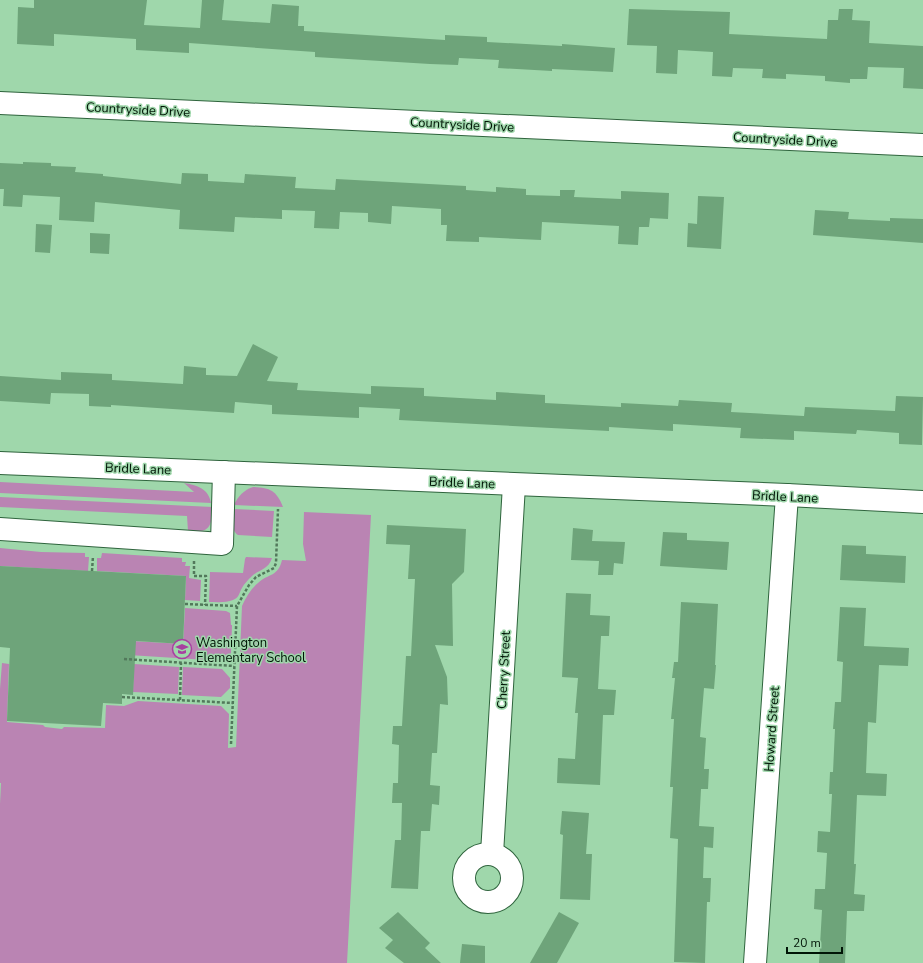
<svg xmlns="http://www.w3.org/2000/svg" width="923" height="963" viewBox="0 0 923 963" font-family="'Nunito Sans',sans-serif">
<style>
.green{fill:#ba84b3}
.building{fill:#6ea47a}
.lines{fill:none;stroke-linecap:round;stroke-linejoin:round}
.minor-casing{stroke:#2f643d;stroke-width:24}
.path{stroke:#52795b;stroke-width:2.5;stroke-dasharray:3 2;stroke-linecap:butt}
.minor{stroke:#fff;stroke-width:22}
.labels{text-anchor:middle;stroke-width:3;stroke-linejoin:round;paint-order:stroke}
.street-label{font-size:13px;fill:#011506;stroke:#9fd7ab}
.poi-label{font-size:13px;fill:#011506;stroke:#9fd7ab;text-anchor:start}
</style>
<rect width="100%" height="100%" fill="#9fd7ab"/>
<g class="green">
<path d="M 0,482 L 194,492 L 184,483 C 197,485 209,489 211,503 L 0,493 Z"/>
<path d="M 253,487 C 270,488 276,490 283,507 L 234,505 C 238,496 244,490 253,487 Z"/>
<path d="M 0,497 L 213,507 C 211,528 210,533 188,531 L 187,516 L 0,507 Z"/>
<path d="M 234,509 L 274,511 L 272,537 L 238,535 C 230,530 233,517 234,509 Z"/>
<path d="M 304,512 L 371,515 L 347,963 L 0,963 L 0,804 L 1,783 L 0,783 L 0,689 L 2,663 L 9,664 L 7,722 L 43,725 L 45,727 L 62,729 L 64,727 L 105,728 L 106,705 L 124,706 L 138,701 L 221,706 L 229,714 L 228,748 L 236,747 L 242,606 C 246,597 251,589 258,583 C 269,573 278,577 282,560 L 306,561 L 303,544 Z"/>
<polygon points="0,548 41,552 85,553 85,557 89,557 88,571 0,566"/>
<polygon points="102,553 182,558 182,562 186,562 185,566 190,566 189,578 201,580 200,601 185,600 186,576 97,571 97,558 101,558"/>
<path d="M 246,557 L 272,558 C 268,570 260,569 252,576 C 249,579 244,584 242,588 C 239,593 239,598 233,600 C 226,603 217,602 209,602 L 210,572 L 243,573 L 245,559 Z"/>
<polygon points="185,608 226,611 230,613 231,625 232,625 231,653 223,661 113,654 114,640 183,644"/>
<polygon points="134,664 179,667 178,694 133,692"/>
<polygon points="183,667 222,669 230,678 230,688 221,697 182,695"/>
</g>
<g class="building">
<polygon points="34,0 147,0 144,25 200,28 202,0 224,0 222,20 270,23 272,4 299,6 298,26 304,26 304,31 445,40 445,35 487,37 487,42 562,46 562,44 615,48 613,72 552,69 552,71 498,68 499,60 459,58 458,65 430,64 315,57 315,52 189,43 189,53 136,50 136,39 54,34 54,46 17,44 18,7 34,8"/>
<polygon points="629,9 730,12 729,34 827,39 828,20 838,20 839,9 853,9 852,20 870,21 869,43 923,46 923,89 903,88 904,68 868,67 867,79 850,79 850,83 825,81 825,76 786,74 786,79 762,78 763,69 733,68 732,77 712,76 713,52 678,50 677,74 656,73 657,46 627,45"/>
<polygon points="23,162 51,163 51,166 76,167 75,172 103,174 103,176 181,184 182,173 208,174 208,181 244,183 245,174 296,177 295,188 335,190 336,179 466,186 466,190 496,192 496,187 526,189 526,195 560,196 560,190 575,190 574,197 621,199 621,191 669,193 668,219 650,218 649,227 639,227 638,245 618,244 619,226 542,222 541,240 479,237 479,242 446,241 447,225 441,225 441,209 392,206 391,224 368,222 368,213 340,212 339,229 314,228 315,211 282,210 282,219 235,217 234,232 179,229 180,210 95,202 94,222 59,220 60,197 23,195 22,207 3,206 4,189 0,189 0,163 23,164"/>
<polygon points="698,196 724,197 721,249 687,247 688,223 697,224"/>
<polygon points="815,210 849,212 848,219 890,221 890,218 923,219 923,243 813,235"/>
<polygon points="36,224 52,225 50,253 35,252"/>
<polygon points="90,233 110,234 109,254 90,253"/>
<polygon points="253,344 278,357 267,381 298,383 297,390 371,394 371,386 424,388 424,396 496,400 496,392 545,395 545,403 621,407 621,403 678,406 679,400 732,403 731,412 804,416 805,407 895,411 896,396 923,397 922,445 899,444 899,433 857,430 856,434 794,431 794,440 740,438 741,428 673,424 673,431 609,427 609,431 399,420 400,409 359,407 359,418 272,414 272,405 235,402 234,413 111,405 111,407 89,406 89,394 51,393 50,404 0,401 0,376 61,380 61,372 112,374 112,380 183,384 184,366 206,368 206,375 237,376"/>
<polygon points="387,525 466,529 464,572 452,584 453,646 435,645 447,677 448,705 440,704 437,753 432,753 430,785 440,786 439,805 432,804 430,831 421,831 418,889 391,888 395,840 401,840 402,803 392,803 393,783 398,783 399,745 392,744 393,726 402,726 406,656 411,656 415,579 408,579 410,545 386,544"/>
<polygon points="573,528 593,530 592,541 625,542 623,564 614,563 613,575 598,575 599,561 571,560"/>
<polygon points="663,532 687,533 687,540 729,542 727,570 660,566"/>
<polygon points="842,545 866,546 866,554 906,556 905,583 840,580"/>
<polygon points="0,566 186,576 183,644 136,641 133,695 122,694 122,704 103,703 101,726 7,721 10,648 0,647"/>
<polygon points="566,593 591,594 590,615 610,616 609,636 601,636 598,689 616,690 614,715 603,715 600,785 557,783 558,758 575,759 578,713 575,713 578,678 562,677"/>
<polygon points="681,602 718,604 715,665 716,665 714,689 704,688 700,737 706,738 704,769 709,769 708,789 701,789 699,826 714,827 713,848 704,847 703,878 711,878 710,902 707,902 705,963 674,962 678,839 670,838 673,787 670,787 674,719 671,719 675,678 672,678 674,662 678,662"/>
<polygon points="840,607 866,608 864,646 909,648 908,666 879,665 876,723 868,722 866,773 887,774 886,796 857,795 854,864 856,864 854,894 865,895 864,911 847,911 845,963 819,963 822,910 814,909 815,889 825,889 827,853 817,852 818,831 830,832 832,794 829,794 830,772 833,772 835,729 833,729 835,702 841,702 843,662 837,661"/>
<polygon points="562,811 589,813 586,854 592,854 590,900 560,899 563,835 560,834"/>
<polygon points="398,912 430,943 425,948 441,963 404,963 385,948 393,940 379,928"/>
<polygon points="559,912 579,923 557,963 530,963"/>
<polygon points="462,944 485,946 485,963 460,963"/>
</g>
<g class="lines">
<g class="minor-casing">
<g id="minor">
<polyline points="0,103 923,145"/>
<polyline points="0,463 787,495 923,502"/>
<polyline points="0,529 222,544 224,472"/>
<polyline points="492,854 514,485"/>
<circle cx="488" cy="878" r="24"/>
<polyline points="755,963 787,495"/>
</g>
</g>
<g class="path">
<polyline points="194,561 194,576 206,576 205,605"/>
<polyline points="92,571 93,556"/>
<polyline points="185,604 237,606"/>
<polyline points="124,659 234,666"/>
<polyline points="122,697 233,703"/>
<polyline points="180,700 181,663"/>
<polyline points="231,744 237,606 249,585 256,577 274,568 276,563 278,509"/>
</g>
<use href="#minor" class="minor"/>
</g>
<defs>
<g id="school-ring" transform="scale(1)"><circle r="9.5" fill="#9fd7ab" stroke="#a83fa0" stroke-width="1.5"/><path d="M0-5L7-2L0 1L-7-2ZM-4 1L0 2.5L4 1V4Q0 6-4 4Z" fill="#a83fa0"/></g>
</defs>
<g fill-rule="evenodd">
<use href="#school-ring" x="182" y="649"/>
</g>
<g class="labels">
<g class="street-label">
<text transform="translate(138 109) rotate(3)" y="5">Countryside Drive</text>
<text transform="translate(462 124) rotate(3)" y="5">Countryside Drive</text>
<text transform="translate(785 139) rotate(3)" y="5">Countryside Drive</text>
<text transform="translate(138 468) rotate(2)" y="5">Bridle Lane</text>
<text transform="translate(462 482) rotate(2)" y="5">Bridle Lane</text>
<text transform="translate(785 496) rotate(3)" y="5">Bridle Lane</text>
<text transform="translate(503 670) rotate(-87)" y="5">Cherry Street</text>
<text transform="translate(771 729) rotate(-86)" y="5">Howard Street</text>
</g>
<g class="poi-label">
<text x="196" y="647">Washington<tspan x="196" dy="15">Elementary School</tspan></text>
</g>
</g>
<path d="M787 947v6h55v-6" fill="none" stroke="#011506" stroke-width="2"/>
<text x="793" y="947" font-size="12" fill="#011506" stroke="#9fd7ab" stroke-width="3" paint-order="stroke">20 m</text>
</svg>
